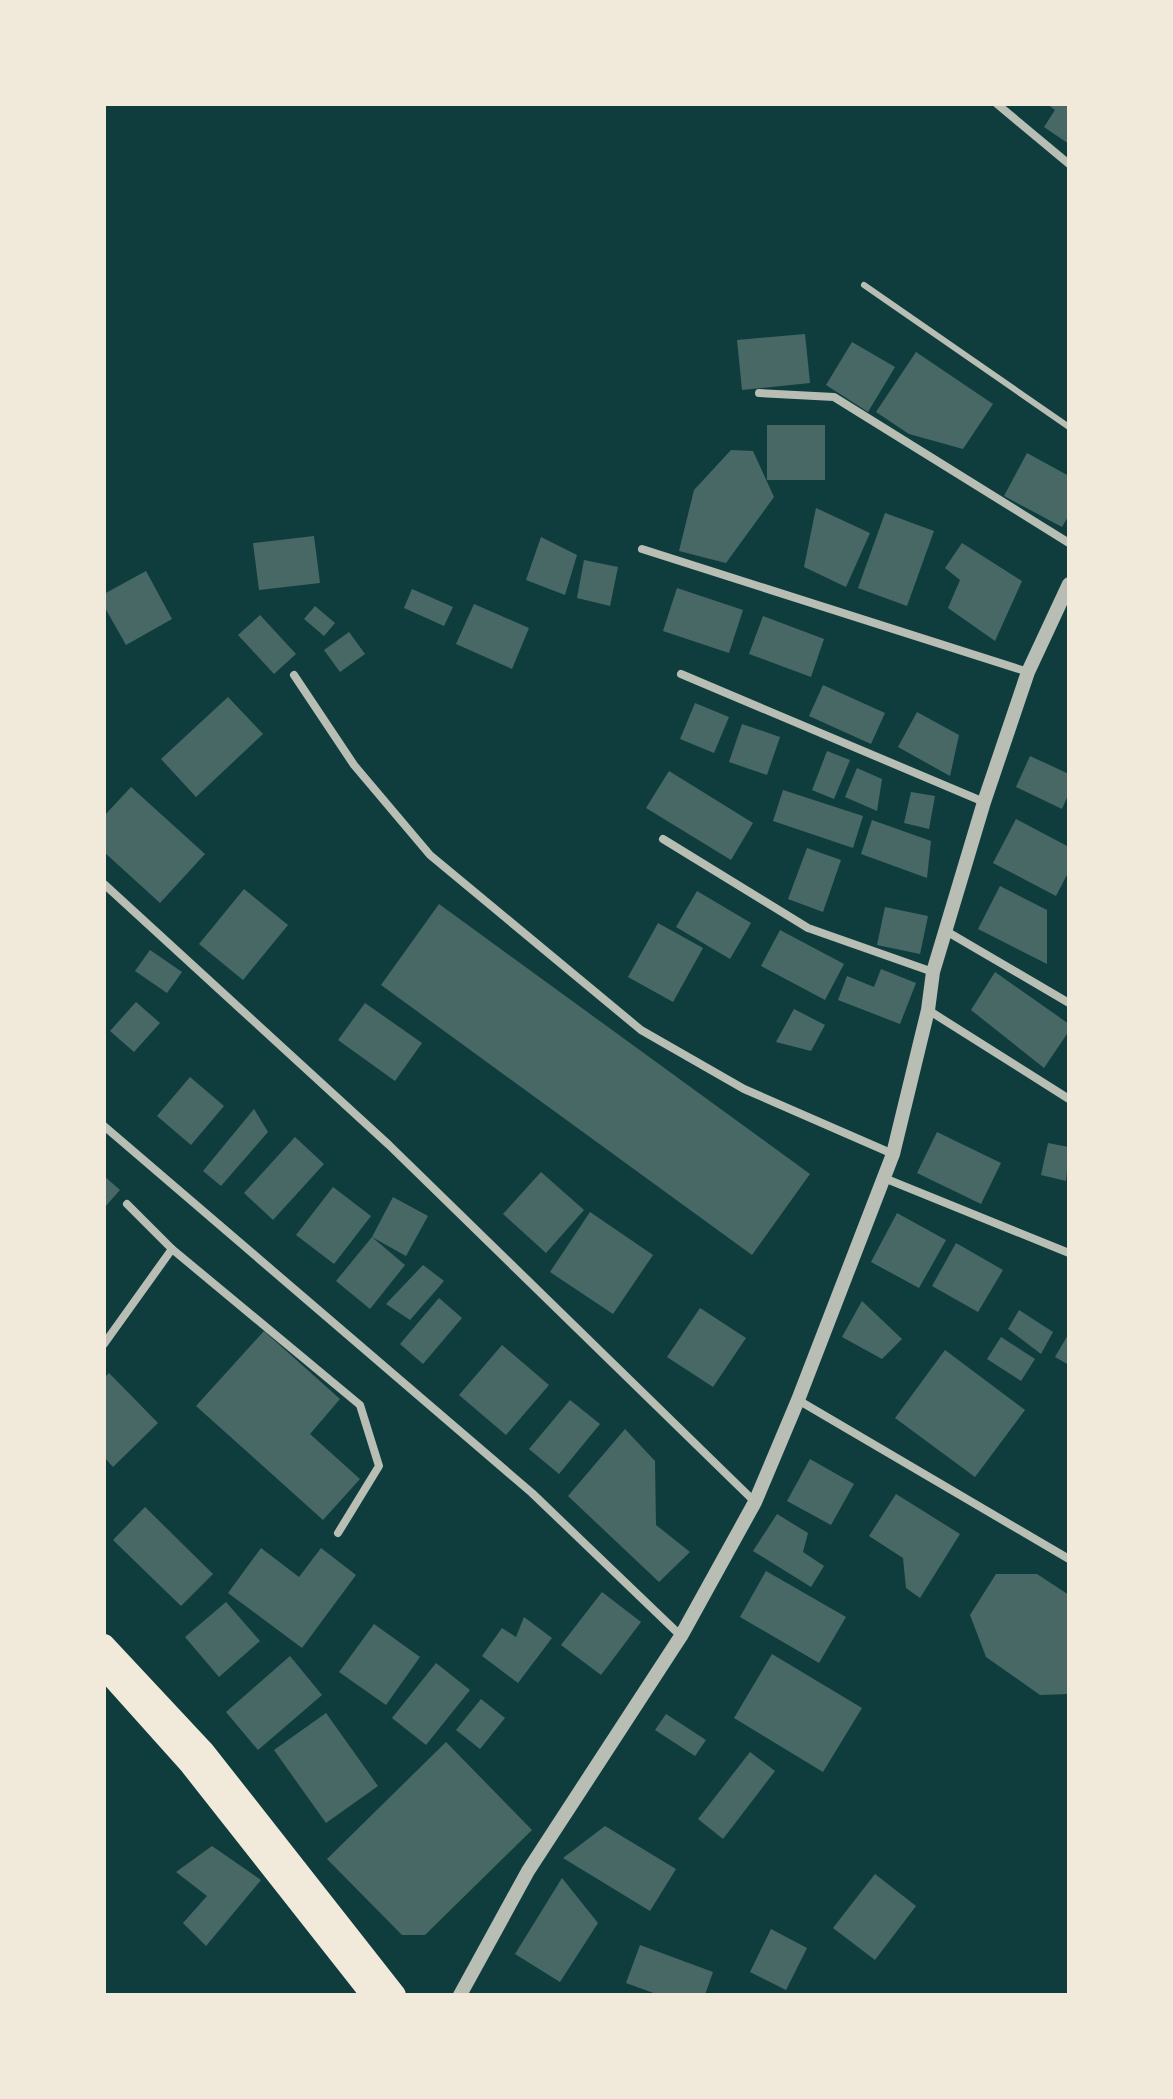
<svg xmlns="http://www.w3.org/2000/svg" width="1173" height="2099" viewBox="0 0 1173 2099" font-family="'Public Sans',sans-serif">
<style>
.building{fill:#486865}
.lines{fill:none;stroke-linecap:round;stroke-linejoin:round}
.service{stroke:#b8beb3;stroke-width:6}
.minor{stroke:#b8beb3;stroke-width:8}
.tertiary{stroke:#b8beb3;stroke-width:14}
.trunk{stroke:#f1e9da;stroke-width:22}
</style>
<rect width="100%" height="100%" fill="#0f3d3e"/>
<g class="building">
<polygon points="1047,104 1069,104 1069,144 1044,127 1055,110"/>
<polygon points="805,334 810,383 742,390 737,340"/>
<polygon points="852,342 895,367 868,412 826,385"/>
<polygon points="916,352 993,404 963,449 909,434 876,412"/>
<rect x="767" y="425" width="58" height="55"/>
<polygon points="731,450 753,451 774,497 726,563 679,551 694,490"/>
<polygon points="1027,453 1069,476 1069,515 1062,527 1004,496"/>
<polygon points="816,508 870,533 846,587 804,567"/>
<polygon points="885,513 934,531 907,606 858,588"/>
<polygon points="314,536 320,583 259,590 253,543"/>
<polygon points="541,537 577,555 565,595 526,580"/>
<polygon points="962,543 1022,581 995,641 948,608 960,580 945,568"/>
<polygon points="584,560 618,567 610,606 577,598"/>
<polygon points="146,571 172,619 126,645 104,606 104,594"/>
<polygon points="677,588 743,610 729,653 663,631"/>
<polygon points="412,589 453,607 444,626 404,608"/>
<polygon points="474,604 529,628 512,669 456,644"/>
<polygon points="315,606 335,623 324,636 304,619"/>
<polygon points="260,615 296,654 274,674 238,635"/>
<polygon points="763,616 824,639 811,677 749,654"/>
<polygon points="349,632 365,654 340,672 324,650"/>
<polygon points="823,685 885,713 871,744 809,716"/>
<polygon points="228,697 263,734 196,797 161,759"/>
<polygon points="695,703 729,717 714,753 680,739"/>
<polygon points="917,712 959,735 950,776 898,747"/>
<polygon points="742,724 780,737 767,775 729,762"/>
<polygon points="827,751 850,760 834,799 812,790"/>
<polygon points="1030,756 1069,774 1069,793 1062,809 1016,787"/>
<polygon points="857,768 882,779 877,811 845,797"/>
<polygon points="669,771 753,823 731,860 646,808"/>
<polygon points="131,787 205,854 160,903 104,852 104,816"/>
<polygon points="783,790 863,816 853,848 773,821"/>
<polygon points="911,792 935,796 929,829 904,823"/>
<polygon points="1016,819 1069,847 1069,871 1056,896 993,863"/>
<polygon points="872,820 931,841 927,878 861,854"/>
<polygon points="807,848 841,860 823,912 788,899"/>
<polygon points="1000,886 1047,910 1047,964 978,929"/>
<polygon points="244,889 288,925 243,980 199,944"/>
<polygon points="697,891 751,923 730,959 676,927"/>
<polygon points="439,904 810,1174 752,1255 381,985"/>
<polygon points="885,907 928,916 920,954 877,945"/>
<polygon points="658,923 703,948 673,1002 628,977"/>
<polygon points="780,930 844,964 825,1000 761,966"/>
<polygon points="150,950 182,972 167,993 135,971"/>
<polygon points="881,969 916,983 900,1024 838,1000 847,976 874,987"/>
<polygon points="995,972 1069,1024 1069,1031 1044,1068 971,1010"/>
<polygon points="136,1002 160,1023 134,1052 110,1031"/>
<polygon points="365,1003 422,1043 395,1081 338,1040"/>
<polygon points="794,1009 825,1025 811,1051 776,1042"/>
<polygon points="190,1077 224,1106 191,1145 157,1116"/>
<polygon points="254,1109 268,1132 221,1186 203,1171"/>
<polygon points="937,1132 1001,1163 981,1204 917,1173"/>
<polygon points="295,1137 324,1164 273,1220 244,1193"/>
<polygon points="1048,1143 1069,1147 1066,1181 1041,1175"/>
<polygon points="541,1172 584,1210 546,1253 503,1214"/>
<polygon points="104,1176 120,1190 104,1208"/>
<polygon points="333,1187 371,1216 334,1264 296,1235"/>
<polygon points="393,1197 428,1216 406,1256 372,1237"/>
<polygon points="590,1212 653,1255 613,1314 550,1272"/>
<polygon points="897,1213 946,1240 919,1288 871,1262"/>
<polygon points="372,1237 405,1265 370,1309 336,1281"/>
<polygon points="956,1243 1003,1270 978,1312 932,1286"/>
<polygon points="423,1265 444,1281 410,1320 386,1304"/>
<polygon points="439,1298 462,1318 423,1364 400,1344"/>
<polygon points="862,1301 902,1339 882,1359 842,1337"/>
<polygon points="700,1308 746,1338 713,1387 667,1357"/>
<polygon points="1019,1310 1053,1332 1041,1354 1008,1329"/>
<polygon points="264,1331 340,1399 310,1434 360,1479 323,1520 196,1406"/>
<polygon points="1069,1333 1069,1365 1055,1357"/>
<polygon points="1001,1337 1035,1359 1021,1381 987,1359"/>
<polygon points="502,1345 549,1385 506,1435 459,1395"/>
<polygon points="945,1350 1025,1410 975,1477 895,1418"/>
<polygon points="109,1373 158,1423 113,1467 104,1457 104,1378"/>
<polygon points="570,1400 600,1424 559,1474 529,1449"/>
<polygon points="625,1429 655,1461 656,1525 690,1552 659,1582 568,1496"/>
<polygon points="810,1459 854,1484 831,1525 787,1501"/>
<polygon points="896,1494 960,1534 920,1598 906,1588 903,1558 869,1536"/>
<polygon points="145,1507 213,1574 181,1606 113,1540"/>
<polygon points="777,1514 808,1533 803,1552 824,1566 811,1587 753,1551"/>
<polygon points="261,1548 299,1577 321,1548 356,1575 302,1648 228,1593"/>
<polygon points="766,1571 846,1617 819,1663 740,1617"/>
<polygon points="996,1574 1037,1574 1069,1595 1069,1694 1040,1695 986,1657 970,1615"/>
<polygon points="602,1592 641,1622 601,1675 561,1645"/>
<polygon points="226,1602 260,1641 219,1677 185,1637"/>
<polygon points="524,1617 552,1638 518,1683 482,1656 502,1628 516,1637"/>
<polygon points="374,1624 420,1657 386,1705 339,1672"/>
<polygon points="772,1654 862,1708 823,1772 734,1718"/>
<polygon points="290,1656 322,1695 258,1750 226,1712"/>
<polygon points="436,1663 470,1690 426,1745 392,1718"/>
<polygon points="481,1699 505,1718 480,1749 456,1730"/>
<polygon points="326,1713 378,1786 326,1823 274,1750"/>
<polygon points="666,1714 706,1740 695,1756 655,1730"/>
<polygon points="446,1742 532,1830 425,1935 402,1935 327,1859"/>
<polygon points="750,1752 775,1771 723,1839 698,1819"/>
<polygon points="605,1826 676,1869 650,1911 563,1858"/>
<polygon points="212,1846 261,1880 206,1946 183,1923 207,1896 176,1872"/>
<polygon points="875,1874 916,1906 875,1960 833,1928"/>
<polygon points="562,1878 598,1923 560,1982 515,1954"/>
<polygon points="771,1929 807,1948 786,1990 750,1972"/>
<polygon points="640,1945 713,1972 705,1995 659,1995 626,1983"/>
</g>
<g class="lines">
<polyline class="service" points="864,285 1069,427"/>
<g class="minor">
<polyline points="997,104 1069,164"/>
<polyline points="759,393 834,397 1069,543"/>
<polyline points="642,549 1028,672"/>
<polyline points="681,674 984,802"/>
<polyline points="294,675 354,765 430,855 641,1030 744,1089 893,1154"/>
<polyline points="663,839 808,928 933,972"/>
<polyline points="104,884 389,1145 755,1502"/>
<polyline points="946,931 1069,1003"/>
<polyline points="928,1010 1069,1099"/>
<polyline points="104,1126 532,1493 681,1636"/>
<polyline points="884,1178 1069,1253"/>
<polyline points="127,1204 172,1249"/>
<polyline points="104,1344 172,1249 360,1405 379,1466 338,1533"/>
<polyline points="798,1400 1069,1559"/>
</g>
<polyline class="tertiary" points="460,1995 528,1871 681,1636 755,1502 798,1400 893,1154 928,1010 933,972 984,802 1028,672 1069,584"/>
<g class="trunk">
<polyline points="104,1645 204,1752 395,1995"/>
<polyline points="104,1668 190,1764 372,1995"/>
</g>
</g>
<rect width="1173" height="2099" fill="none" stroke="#f1e9da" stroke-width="212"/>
</svg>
